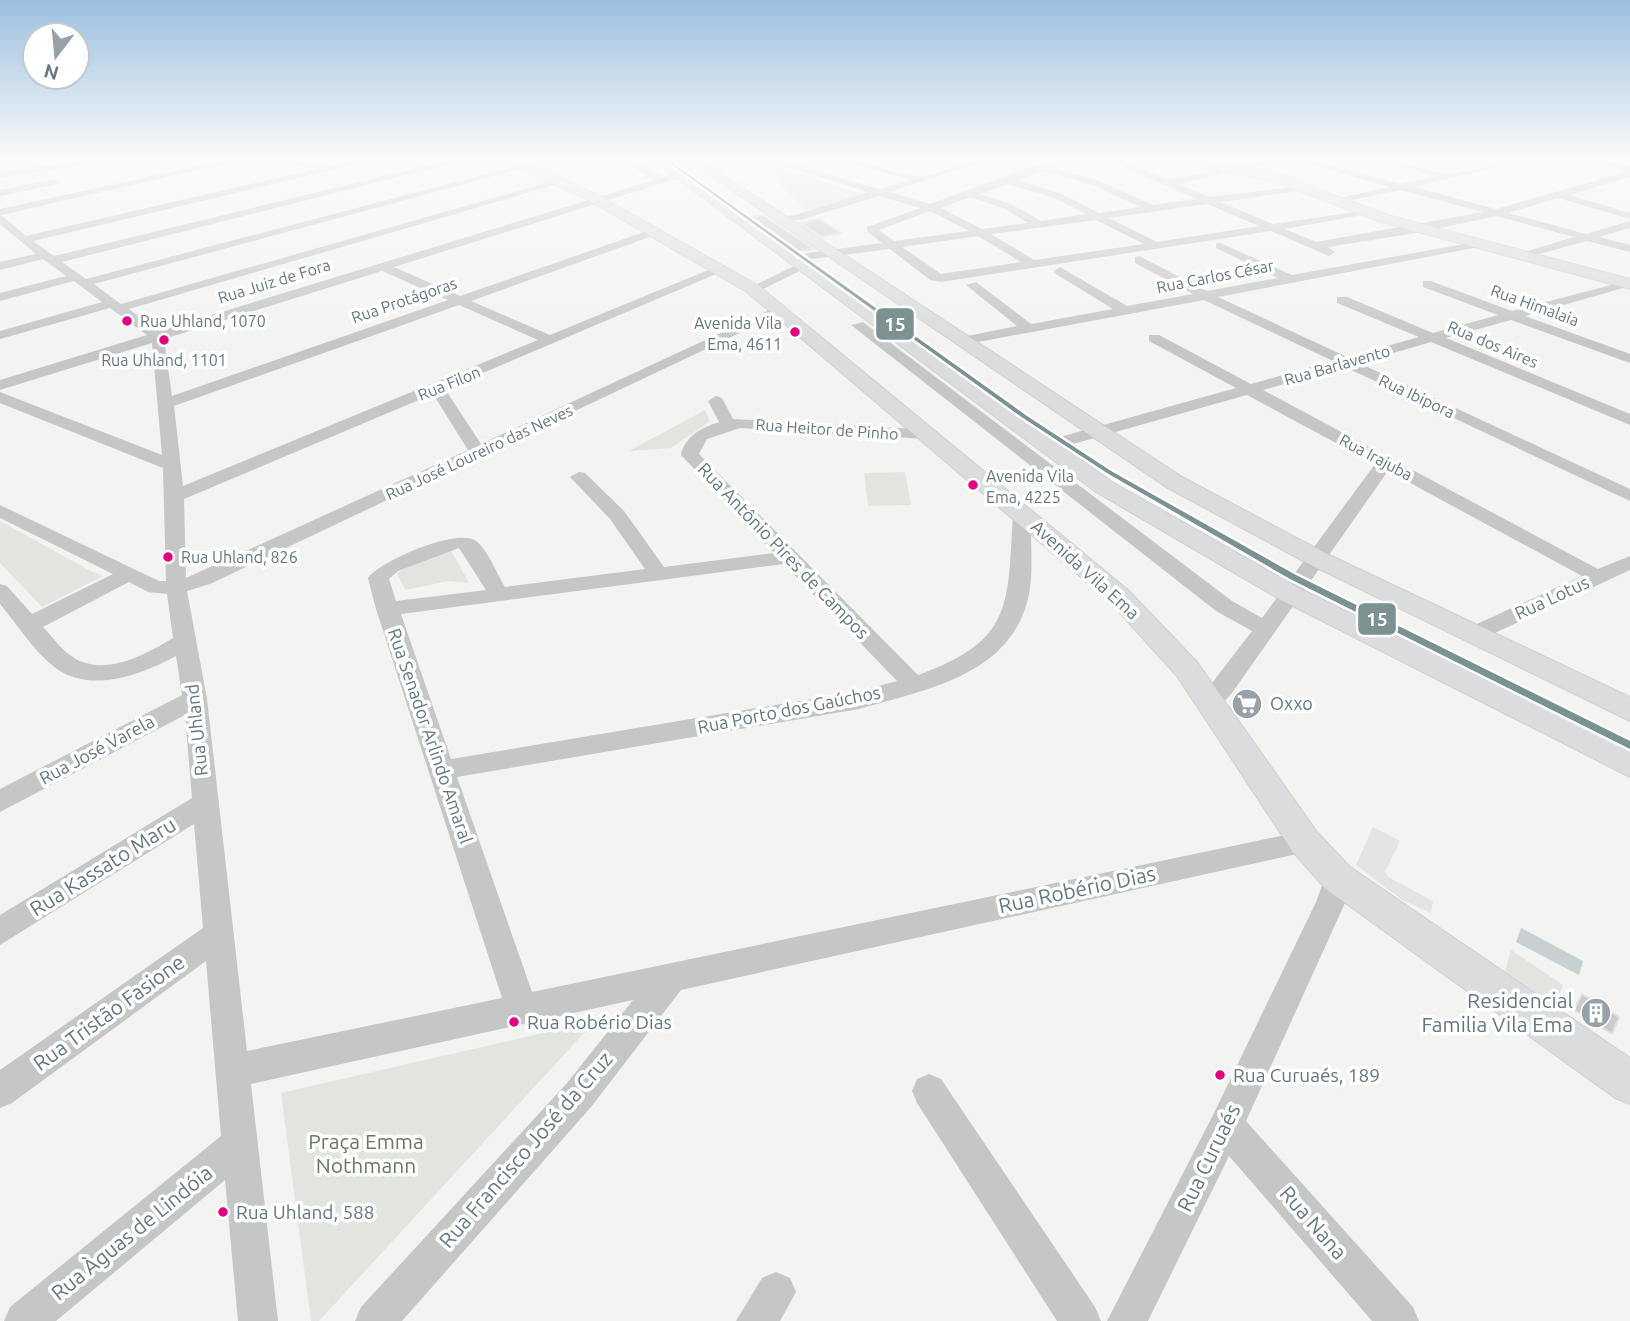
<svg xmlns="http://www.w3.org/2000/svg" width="1630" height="1321" viewBox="0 0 1630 1321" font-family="Ubuntu,sans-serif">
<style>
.built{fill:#e3e4e4}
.green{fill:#e2e5df}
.water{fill:#c7d1d2}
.building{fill:#cacccc;stroke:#e2e2e1;stroke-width:2}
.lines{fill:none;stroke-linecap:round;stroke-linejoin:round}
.major-casing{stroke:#cfd0cf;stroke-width:2}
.minor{fill:#c5c7c7;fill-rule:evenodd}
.major{fill:#dbdcdd;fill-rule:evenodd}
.metro-1-casing{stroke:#fff;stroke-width:5}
.metro-1{fill:#7b9192;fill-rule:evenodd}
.bus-dot{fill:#e5007d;stroke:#fff;stroke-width:2.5}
.labels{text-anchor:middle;stroke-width:7;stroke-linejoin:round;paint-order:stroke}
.far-street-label{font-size:16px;fill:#657780;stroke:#fff}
.bus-label{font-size:16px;fill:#657780;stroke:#fff;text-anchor:start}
.street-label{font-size:18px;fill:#657780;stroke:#fff}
.poi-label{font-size:18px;fill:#657780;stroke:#fff;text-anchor:start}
.near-bus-label{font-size:19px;fill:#657780;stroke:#fff;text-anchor:start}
.near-street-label{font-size:21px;fill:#657780;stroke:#fff}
.near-poi-label{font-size:21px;fill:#657780;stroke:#fff;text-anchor:end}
.near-park-label{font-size:21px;fill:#697863;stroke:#fff}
.line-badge{stroke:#fff;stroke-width:2.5}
.badge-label{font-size:19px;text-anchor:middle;font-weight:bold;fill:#fff}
</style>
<rect width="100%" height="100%" fill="#f3f3f1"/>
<polygon class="built" points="1373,827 1400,841 1385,872 1388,877 1433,901 1431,913 1402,900 1356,865"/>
<g class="green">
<polygon points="733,159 750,159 862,194 806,211 779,183 783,179 767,169"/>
<polygon points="705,410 710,421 671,448 629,451"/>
<polygon points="905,472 911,505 868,506 864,473"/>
<polygon points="0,521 89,570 103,576 42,607 0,563"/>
<polygon points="449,547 469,583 449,581 405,590 397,573"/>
<polygon points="1511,950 1563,985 1555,1006 1505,971"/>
<polygon points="595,1021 319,1321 311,1321 281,1093"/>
</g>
<polygon class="water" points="1521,928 1583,961 1579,975 1516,942"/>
<g class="building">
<polygon points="763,215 814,249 796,252 748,217"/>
<polygon points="819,219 841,233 822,237 800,223"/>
<polygon points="1582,994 1619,1017 1612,1034 1574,1010"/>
</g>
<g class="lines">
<g class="major-casing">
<g id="major">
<polygon points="500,159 532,164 596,194 759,286 1128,590 1197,662 1317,832 1350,867 1630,1058 1630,1104 1615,1098 1326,889 1293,852 1177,676 1110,602 747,292 588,200"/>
<polygon points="651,159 663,159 1112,482 1299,588 1630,751 1630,777 1281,600 1096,492"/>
<polygon points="686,159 699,159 1182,477 1325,553 1630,697 1630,721 1307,563 1166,487"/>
<polygon points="1165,159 1187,159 1294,177 1296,181 1391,216 1630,279 1630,289 1381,222 1273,181 1170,162"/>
</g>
</g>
<g class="minor">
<polygon points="99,159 120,159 0,178 0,172"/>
<path d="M 231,159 L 246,159 L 1,215 L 26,236 L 316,169 L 275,159 L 318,164 L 322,168 L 364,159 L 379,159 L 33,241 L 54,256 L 455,159 L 469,159 L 62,262 L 86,279 L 543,159 L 557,159 L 94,284 L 121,304 L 557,180 L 565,182 L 129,309 L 159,331 L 654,180 L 621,159 L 631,159 L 663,177 L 682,173 L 682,177 L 394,267 L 460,296 L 650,230 L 658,230 L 658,234 L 471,301 L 550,335 L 718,266 L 728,269 L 445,389 L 481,444 L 774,308 L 786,311 L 210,584 L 187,591 L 207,699 L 247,1051 L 502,998 L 376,609 L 368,578 C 380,561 458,527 476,541 C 488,550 497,574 505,587 L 645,569 L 610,519 L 570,477 L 579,472 L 585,473 L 624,511 L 664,567 L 774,553 L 681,455 C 685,436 701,428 719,422 L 708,401 L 716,396 L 722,398 L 733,419 L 933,430 L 935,434 L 927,439 L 740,428 L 707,439 L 699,454 L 918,675 C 1014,640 1007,606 1013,515 L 1022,509 L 1031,515 C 1030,545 1035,578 1026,606 C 1004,677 921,691 859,709 L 457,777 L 532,992 L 1305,831 L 1315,834 L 1319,842 L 1315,850 L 681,990 L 591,1107 L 402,1321 L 355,1321 L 361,1307 L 567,1083 L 633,1000 L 251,1084 L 278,1321 L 238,1321 L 225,1180 L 56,1321 L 4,1321 L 10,1307 L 221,1136 L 206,961 L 12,1103 L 0,1108 L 0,1070 L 203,928 L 194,824 L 0,945 L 0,915 L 192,798 L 185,715 L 0,812 L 0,789 L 182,695 L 176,656 C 141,675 89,695 53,666 C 33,650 17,624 0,604 L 0,584 L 7,586 L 32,614 L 113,574 L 0,518 L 0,505 L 159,581 L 166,581 L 163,468 L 0,403 L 0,392 L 162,455 L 152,343 L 0,390 L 0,380 L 147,335 L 110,308 L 0,339 L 0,331 L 102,302 L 74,281 L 0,301 L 0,293 L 66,276 L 43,259 L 0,270 L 0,262 L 36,254 L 0,224 L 0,209 ZM 382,271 L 448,300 L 172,396 L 164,339 ZM 459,305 L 538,340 L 183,486 L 174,406 ZM 433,394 L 468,450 L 186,578 L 184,499 ZM 459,548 L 486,590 L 396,601 L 389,579 L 398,571 ZM 784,564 L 897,681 L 859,691 L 451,759 L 401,614 ZM 129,582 L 148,592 L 167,594 L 173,638 C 145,655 101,679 70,655 C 60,648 52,636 43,627 Z"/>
<path d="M 763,159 L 776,159 L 879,189 L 909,180 L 840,159 C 865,159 900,178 921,176 C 945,174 966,159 990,159 L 889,192 L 930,204 L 1036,165 L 1071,159 L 1052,168 L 1099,181 L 1153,205 L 1196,199 L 1107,159 L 1118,159 L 1168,180 L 1273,159 L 1288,159 L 1177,184 L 1210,197 L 1316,184 L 1312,189 L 1220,202 L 1273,224 L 1368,210 L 1373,213 L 1285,229 L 1316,242 L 1483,212 L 1401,190 L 1336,203 L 1336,199 L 1389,187 L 1293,159 L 1306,159 L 1401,184 L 1436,176 L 1377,159 C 1401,159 1423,172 1447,173 C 1472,175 1502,159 1529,159 L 1413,187 L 1496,209 L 1627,172 L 1589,159 L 1602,159 L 1630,167 L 1630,177 L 1569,195 L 1630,213 L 1630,219 L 1558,198 L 1508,213 L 1586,234 L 1630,221 L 1630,228 L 1599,237 L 1630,245 L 1630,252 L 1587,241 L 1518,260 L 1518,254 L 1574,237 L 1496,216 L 1422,232 L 1328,247 L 1335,252 L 1329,256 L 1271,231 L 941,282 L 930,280 L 890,249 L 788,262 L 788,256 L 792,255 L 882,243 L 867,231 L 867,227 L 920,208 L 879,196 L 800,220 L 777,221 L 777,217 L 795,215 L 868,192 ZM 1043,171 L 1093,185 L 1140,207 L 1099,213 L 1062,194 L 1017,180 ZM 1008,184 L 1054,198 L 1086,214 L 1041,221 L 1011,204 L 980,194 ZM 970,197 L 1003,208 L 1028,223 L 982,229 L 941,208 ZM 1207,204 L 1259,226 L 1157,242 L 1109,218 ZM 930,211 L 969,231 L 894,241 L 879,230 ZM 1096,220 L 1144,244 L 1034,260 L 991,234 ZM 978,236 L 1021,262 L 941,274 L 902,247 Z"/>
<polygon points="55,179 58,184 0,196 0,190"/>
<path d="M 1475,242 L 1481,245 L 1479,247 L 1218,297 L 1347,357 L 1419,337 L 1337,303 L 1337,297 L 1347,297 L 1433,333 L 1498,315 L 1423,287 L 1423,281 L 1431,281 L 1512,311 L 1630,280 L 1630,286 L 1525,316 L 1630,354 L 1630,363 L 1511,320 L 1446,338 L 1630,414 L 1630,425 L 1431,342 L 1359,363 L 1630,489 L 1630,501 L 1345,367 L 1263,390 L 1598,569 L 1630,556 L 1630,570 L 1482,639 L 1466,639 L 1463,634 L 1466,629 L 1582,576 L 1388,471 L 1232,693 C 1223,703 1217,710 1203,706 L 1199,700 L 1252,631 L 1216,611 L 851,325 L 863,322 L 1232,601 L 1262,618 L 1375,464 L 1247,395 L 1048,451 L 1040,446 L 1042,442 L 1236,388 L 1149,341 L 1149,335 L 1159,335 L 1251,384 L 1333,361 L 1204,300 L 962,345 L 955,341 L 957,338 L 1017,326 L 966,285 L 976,282 L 1031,324 L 1113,309 L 1056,274 L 1054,271 L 1060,267 L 1127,306 L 1193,294 L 1135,263 L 1135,257 L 1139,256 L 1207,291 L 1278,278 L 1216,248 L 1216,244 L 1220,243 L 1292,275 Z"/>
<polygon points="798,264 808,267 757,292 747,289"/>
<polygon points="1338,866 1348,869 1352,878 1345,903 1246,1121 1413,1307 1419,1321 1372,1321 1229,1156 1148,1321 1107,1321 1214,1113 1316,902 1328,869"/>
<polygon points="929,1074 941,1079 1095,1307 1101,1321 1057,1321 917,1103 912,1091 917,1079"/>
<polygon points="776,1272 790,1278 796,1292 780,1321 736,1321 762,1278"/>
</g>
<use href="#major" class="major"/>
<g class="metro-1-casing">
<polygon id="metro-1" points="664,159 667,159 1027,416 1111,471 1296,575 1630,741 1630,749 1290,579 1107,473 1023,418"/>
</g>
<use href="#metro-1" class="metro-1"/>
</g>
<linearGradient id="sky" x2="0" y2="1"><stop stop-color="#9bc0df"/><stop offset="0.46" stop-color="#fafaf9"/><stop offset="1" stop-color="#fafaf9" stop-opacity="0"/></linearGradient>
<rect width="1630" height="343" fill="url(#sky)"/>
<defs>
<g id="supermarket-disc" transform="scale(1.575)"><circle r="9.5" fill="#97a2a8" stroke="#fff"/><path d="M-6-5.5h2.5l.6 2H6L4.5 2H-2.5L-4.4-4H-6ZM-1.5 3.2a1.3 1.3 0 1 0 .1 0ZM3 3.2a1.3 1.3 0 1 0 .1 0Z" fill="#fff"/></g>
<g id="building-disc" transform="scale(1.575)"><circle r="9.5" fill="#97a2a8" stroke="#fff"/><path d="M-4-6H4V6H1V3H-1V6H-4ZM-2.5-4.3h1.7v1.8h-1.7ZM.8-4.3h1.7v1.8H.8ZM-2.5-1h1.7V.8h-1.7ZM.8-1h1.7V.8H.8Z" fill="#fff"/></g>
</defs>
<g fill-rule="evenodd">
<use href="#supermarket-disc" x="1247" y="704"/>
<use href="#building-disc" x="1596" y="1013"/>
</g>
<g class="bus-dot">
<circle cx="127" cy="321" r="6"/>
<circle cx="795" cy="332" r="6"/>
<circle cx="164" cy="340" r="6"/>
<circle cx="973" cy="485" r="6"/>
<circle cx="168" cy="557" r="6"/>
<circle cx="514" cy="1022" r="6"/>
<circle cx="1220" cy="1075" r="6"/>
<circle cx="223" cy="1212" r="6"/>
</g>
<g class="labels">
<g class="far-street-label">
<text transform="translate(1215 276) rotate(-11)" y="6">Rua Carlos César</text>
<text transform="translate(274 281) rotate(-17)" y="6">Rua Juiz de Fora</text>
<text transform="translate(404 300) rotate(-19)" y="6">Rua Protágoras</text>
<text transform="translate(1535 305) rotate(20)" y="6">Rua Himalaia</text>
<text transform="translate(1493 344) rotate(23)" y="6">Rua dos Aires</text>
<text transform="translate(1337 365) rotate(-16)" y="6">Rua Barlavento</text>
<text transform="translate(449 383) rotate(-22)" y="6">Rua Filon</text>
<text transform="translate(1417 396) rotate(25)" y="6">Rua Ibipora</text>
<text transform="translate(827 429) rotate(4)" y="6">Rua Heitor de Pinho</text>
<text transform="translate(479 452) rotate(-25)" y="6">Rua José Loureiro das Neves</text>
<text transform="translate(1376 457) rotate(28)" y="6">Rua Irajuba</text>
</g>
<g class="bus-label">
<text x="140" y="327">Rua Uhland, 1070</text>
<text x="782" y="329" text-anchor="end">Avenida Vila<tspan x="782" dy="21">Ema, 4611</tspan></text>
<text x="164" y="366" text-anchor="middle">Rua Uhland, 1101</text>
<text x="986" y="482">Avenida Vila<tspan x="986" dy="21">Ema, 4225</tspan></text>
<text x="181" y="563">Rua Uhland, 826</text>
</g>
<g class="street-label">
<text transform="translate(783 551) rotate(46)" y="6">Rua Antônio Pires de Campos</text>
<text transform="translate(1085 570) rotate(42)" y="6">Avenida Vila Ema</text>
<text transform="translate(1552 598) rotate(-25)" y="6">Rua Lotus</text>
<text transform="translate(789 710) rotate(-11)" y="6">Rua Porto dos Gaúchos</text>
<text transform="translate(197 730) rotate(-96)" y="6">Rua Uhland</text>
<text transform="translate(430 736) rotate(71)" y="6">Rua Senador Arlindo Amaral</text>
<text transform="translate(97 750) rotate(-28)" y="6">Rua José Varela</text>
</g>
<g class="poi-label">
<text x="1270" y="710">Oxxo</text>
</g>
<g class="near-bus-label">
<text x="527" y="1029">Rua Robério Dias</text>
<text x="1233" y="1082">Rua Curuaés, 189</text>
<text x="236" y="1219">Rua Uhland, 588</text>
</g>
<g class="near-street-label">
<text transform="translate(103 867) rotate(-32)" y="7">Rua Kassato Maru</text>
<text transform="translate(1077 890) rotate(-12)" y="7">Rua Robério Dias</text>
<text transform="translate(109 1013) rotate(-36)" y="7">Rua Tristão Fasione</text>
<text transform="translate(526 1150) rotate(-49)" y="7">Rua Francisco José da Cruz</text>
<text transform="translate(1209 1158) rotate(-64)" y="7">Rua Curuaés</text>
<text transform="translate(1313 1223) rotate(49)" y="7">Rua Nana</text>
<text transform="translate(132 1233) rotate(-39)" y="7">Rua Àguas de Lindóia</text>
</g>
<g class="near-poi-label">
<text x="1573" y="1008">Residencial<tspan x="1573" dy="24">Familia Vila Ema</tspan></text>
</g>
<g class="near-park-label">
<text x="366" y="1149">Praça Emma<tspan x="366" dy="24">Nothmann</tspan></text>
</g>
</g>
<g class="line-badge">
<rect x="875" y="307" width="40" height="34" rx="7" fill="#7b9192"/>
<rect x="1357" y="602" width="40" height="34" rx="7" fill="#7b9192"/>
</g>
<g class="badge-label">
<text x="895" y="331">15</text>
<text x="1377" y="626">15</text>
</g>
<g transform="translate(56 56) rotate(196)"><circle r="33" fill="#ffffff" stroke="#c1c9cc" stroke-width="2"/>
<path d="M0-5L12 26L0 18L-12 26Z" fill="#97a2a8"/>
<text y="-10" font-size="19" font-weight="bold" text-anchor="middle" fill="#657780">N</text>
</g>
</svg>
